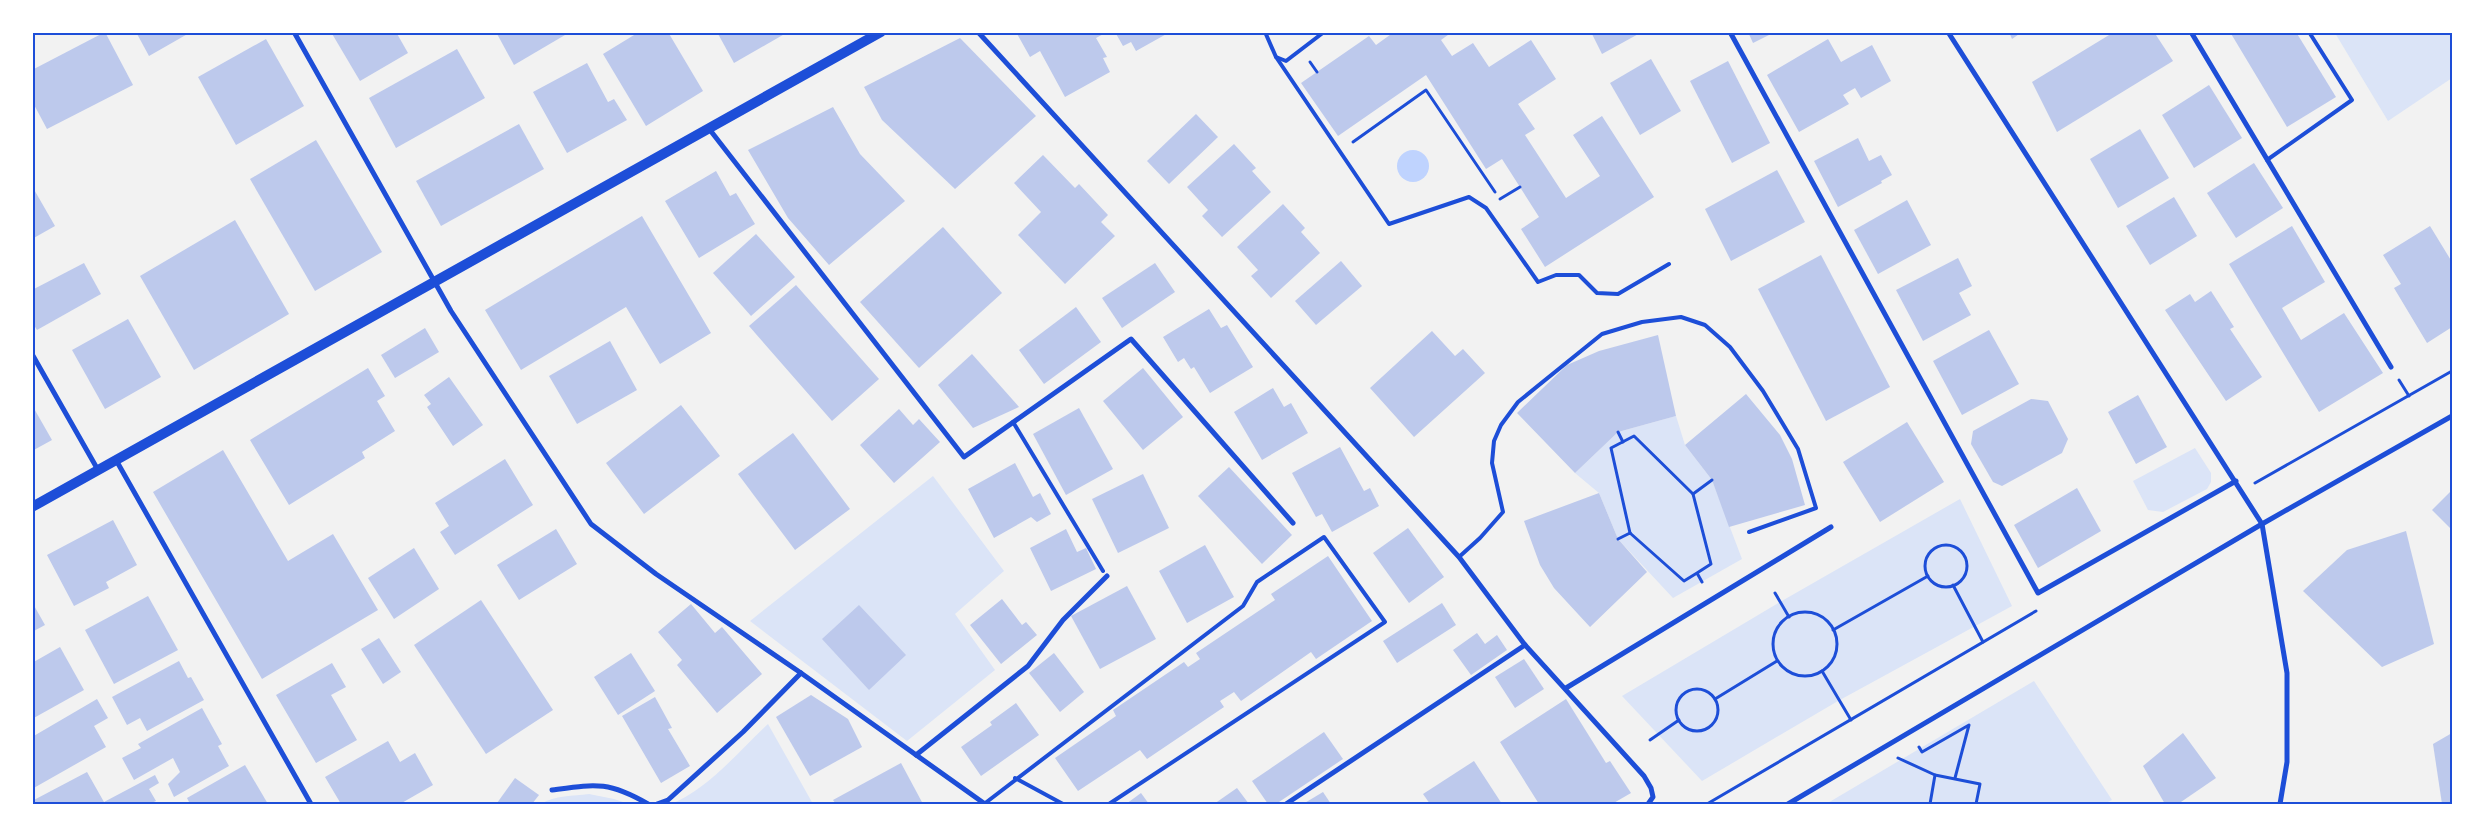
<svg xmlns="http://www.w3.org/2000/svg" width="2485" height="837" viewBox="0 0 2485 837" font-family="'Public Sans',sans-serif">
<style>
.green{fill:#dbe4f7}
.water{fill:#bfd3fe}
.building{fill:#bdc9ec}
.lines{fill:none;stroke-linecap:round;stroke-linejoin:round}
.path{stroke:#1d4ed8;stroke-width:3}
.service{stroke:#1d4ed8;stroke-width:4}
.minor{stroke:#1d4ed8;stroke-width:5}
.secondary{stroke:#1d4ed8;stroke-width:10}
.neatline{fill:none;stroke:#1d4ed8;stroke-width:2}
</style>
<rect width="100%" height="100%" fill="#f2f2f2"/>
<g class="green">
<polygon points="2335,33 2452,33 2452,78 2388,121"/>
<polygon points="1676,416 1685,445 1712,480 1742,559 1673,598 1618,539 1599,493 1575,473 1618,432"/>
<polygon points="2195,448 2211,473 2211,482 2207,489 2163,512 2148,510 2133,481"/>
<polygon points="933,476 1004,571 955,614 995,670 907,741 750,621"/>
<polygon points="1960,499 2012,606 1838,701 1702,781 1622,696 1780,602"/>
<polygon points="2034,681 2112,800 2104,804 1826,804"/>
<path d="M 768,724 L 813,804 L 671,804 C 708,789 738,752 768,724 Z"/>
<path d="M 589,794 L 614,799 L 629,804 L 541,804 C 555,795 573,796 589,794 Z"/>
</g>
<circle class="water" cx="1413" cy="166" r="16"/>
<g class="building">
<polygon points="105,32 133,85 47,129 32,101 32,70"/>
<polygon points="136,32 191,32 149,56"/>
<polygon points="331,32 396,32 408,53 360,81"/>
<polygon points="496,32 564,32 565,35 514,65"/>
<polygon points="639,32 668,32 703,91 646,126 603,54"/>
<polygon points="717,32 788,32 734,63"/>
<polygon points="1016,32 1107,32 1096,38 1107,57 1103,58 1110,72 1065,97 1040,51 1030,57"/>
<polygon points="1115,32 1170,32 1136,51 1131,42 1123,46"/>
<polygon points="1394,32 1452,32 1441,40 1452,56 1473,43 1489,67 1531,40 1556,79 1518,104 1535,129 1525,135 1566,198 1600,176 1573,135 1602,116 1654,197 1545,267 1521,229 1539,217 1502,159 1486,169 1426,75 1338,136 1301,83 1369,36 1376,45"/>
<polygon points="1591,32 1642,32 1602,54"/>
<polygon points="1748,32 1775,32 1753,43"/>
<polygon points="2009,32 2022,32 2012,39"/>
<polygon points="2114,32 2154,32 2173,61 2057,132 2032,82"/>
<polygon points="2230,32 2296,32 2336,97 2287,127"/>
<polygon points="960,38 1036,116 955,189 882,120 864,87"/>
<polygon points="266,39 304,106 236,145 198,77"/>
<polygon points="1828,39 1841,62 1872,45 1891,81 1861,98 1855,88 1843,95 1849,104 1799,132 1767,75"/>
<polygon points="457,49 485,98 396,148 369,98"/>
<polygon points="1651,59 1681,111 1640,135 1610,83"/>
<polygon points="1728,61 1770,143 1732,163 1690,81"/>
<polygon points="587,63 608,102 614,99 627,120 567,153 533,92"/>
<polygon points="2209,85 2242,138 2194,168 2162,115"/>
<polygon points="833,107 860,154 905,201 829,265 788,218 748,150"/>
<polygon points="1196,114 1218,137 1169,184 1147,161"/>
<polygon points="519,124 544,169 441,226 416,181"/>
<polygon points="2140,129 2169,178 2118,208 2090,159"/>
<polygon points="1858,138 1869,161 1881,155 1892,175 1881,181 1882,183 1838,207 1814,161"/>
<polygon points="316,140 382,252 315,291 250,179"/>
<polygon points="1234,144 1256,168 1252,171 1271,192 1222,237 1202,216 1208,210 1187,187"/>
<polygon points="1043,155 1075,188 1079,184 1108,215 1101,222 1115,236 1065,284 1018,235 1041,212 1014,183"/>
<polygon points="2254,163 2283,208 2236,238 2207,193"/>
<polygon points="1777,170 1805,222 1731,261 1705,209"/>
<polygon points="716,171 730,196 736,193 755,224 699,258 665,201"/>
<polygon points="32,186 55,226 32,239"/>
<polygon points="2174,197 2197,236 2150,265 2126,226"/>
<polygon points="1907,200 1931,245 1878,274 1854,230"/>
<polygon points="1283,204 1305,228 1301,232 1320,253 1271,298 1251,276 1258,270 1237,247"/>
<polygon points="642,216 711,333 660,364 626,307 521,370 485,310"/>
<polygon points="235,220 289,314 194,370 140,276"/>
<polygon points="2292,226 2325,282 2282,308 2301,340 2344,313 2383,373 2319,412 2229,264"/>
<polygon points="2430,226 2452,262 2452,327 2427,343 2394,288 2401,284 2383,255"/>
<polygon points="943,227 1002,293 919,368 860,302"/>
<polygon points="756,234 795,277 751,316 713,273"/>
<polygon points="1821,255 1890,387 1826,421 1758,289"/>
<polygon points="1958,258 1972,286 1959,293 1971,315 1923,341 1896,290"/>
<polygon points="1341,261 1362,286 1316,325 1295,301"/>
<polygon points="84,263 101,294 37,330 32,322 32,290"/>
<polygon points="1155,263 1175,292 1122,328 1102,298"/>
<polygon points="796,285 879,379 832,421 749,326"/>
<polygon points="2211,291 2234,327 2230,329 2262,377 2226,401 2165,310 2190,294 2195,302"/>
<polygon points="1076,307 1101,342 1044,384 1019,350"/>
<polygon points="1209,309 1221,328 1227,325 1253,367 1210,393 1194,367 1191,369 1184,358 1178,362 1163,337"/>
<polygon points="128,319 161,377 105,409 72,350"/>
<polygon points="425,328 439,352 395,378 381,355"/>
<polygon points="1989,330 2019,384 1962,415 1933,361"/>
<polygon points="1432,331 1455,356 1463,349 1485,373 1414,437 1370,388"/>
<polygon points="1658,335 1676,416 1618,432 1575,473 1517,413 1567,365 1599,351"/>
<polygon points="610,341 637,390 577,424 549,376"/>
<polygon points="972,354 1019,407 973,428 938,385"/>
<polygon points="368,368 385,396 377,401 395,431 362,452 365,458 289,505 250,440"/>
<polygon points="1143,368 1183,417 1143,450 1103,401"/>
<polygon points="449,377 483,425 453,446 427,407 431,404 424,395"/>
<polygon points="1273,388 1284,407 1291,403 1308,433 1262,460 1234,412"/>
<polygon points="1746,394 1780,435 1792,459 1805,505 1729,527 1712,480 1685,445"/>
<polygon points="2138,395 2167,447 2136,464 2108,412"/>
<polygon points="2031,399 2048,401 2068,439 2062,453 2002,486 1993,482 1971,444 1973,431"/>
<polygon points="32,405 52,440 32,451"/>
<polygon points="681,405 720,456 644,514 606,463"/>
<polygon points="1079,408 1113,469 1066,495 1033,434"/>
<polygon points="899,409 913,425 919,419 940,442 894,483 860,445"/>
<polygon points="1907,422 1944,482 1880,522 1843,462"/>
<polygon points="793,433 850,509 795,550 738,474"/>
<polygon points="1340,447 1364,491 1370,488 1379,506 1332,532 1322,514 1316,517 1292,473"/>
<polygon points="223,450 288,561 333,534 378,610 262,679 153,492"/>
<polygon points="505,459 533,505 455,555 440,532 449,526 435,503"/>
<polygon points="1015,463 1033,497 1040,493 1051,514 1037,522 1031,517 994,538 968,489"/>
<polygon points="1229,467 1292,535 1262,564 1198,496"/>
<polygon points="1143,474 1169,528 1118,553 1092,499"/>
<polygon points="2077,488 2101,531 2038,568 2014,525"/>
<polygon points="2452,490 2452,530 2432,510"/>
<polygon points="1599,493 1618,539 1647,572 1590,627 1554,588 1540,565 1524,521"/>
<polygon points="113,520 137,565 106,582 109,588 74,606 47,555"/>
<polygon points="1408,528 1444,577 1409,603 1373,553"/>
<polygon points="556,529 577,564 519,600 497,565"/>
<polygon points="1066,529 1077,552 1086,548 1096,569 1051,591 1030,548"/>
<polygon points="2406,531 2434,644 2382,667 2303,591 2347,550"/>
<polygon points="1205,545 1234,597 1187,623 1159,571"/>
<polygon points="414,548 439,589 394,619 368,578"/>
<polygon points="1328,556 1372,621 1316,659 1311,652 1241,701 1234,692 1220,701 1224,707 1147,759 1140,750 1078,791 1055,758 1116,716 1113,710 1184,662 1188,667 1200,659 1196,653 1275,600 1271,594"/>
<polygon points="1127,586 1156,639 1100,669 1071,616"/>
<polygon points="148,596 178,650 114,684 85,630"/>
<polygon points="1002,599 1022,625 1026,622 1037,635 1001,664 970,625"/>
<polygon points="481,600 553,710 486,754 414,645"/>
<polygon points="32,602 45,625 32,632"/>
<polygon points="1442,603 1456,625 1397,663 1383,641"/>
<polygon points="691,604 715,633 722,627 762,674 717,713 677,665 682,660 658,632"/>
<polygon points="859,605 906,655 869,690 822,639"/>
<polygon points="1477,633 1485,644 1497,635 1507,650 1471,675 1453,650"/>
<polygon points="379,638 401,672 383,684 361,649"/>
<polygon points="60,647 84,690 32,719 32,663"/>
<polygon points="631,653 655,691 618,715 594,677"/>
<polygon points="1054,653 1084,692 1060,712 1029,673"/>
<polygon points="1524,659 1544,689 1515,708 1495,677"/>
<polygon points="179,661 188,678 191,677 204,700 147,731 140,718 127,725 112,697"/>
<polygon points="332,663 346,687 331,695 357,740 316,763 276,695"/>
<polygon points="811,695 848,719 862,747 810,776 776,717"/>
<polygon points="655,697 672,728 668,729 690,766 661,783 622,716"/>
<polygon points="97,699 108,718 94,726 106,747 32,789 32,737"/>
<polygon points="1566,699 1606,763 1610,761 1631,793 1612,804 1539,804 1500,742"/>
<polygon points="1016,703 1039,735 981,776 961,747 992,725 990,722"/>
<polygon points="202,708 222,744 218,746 229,766 174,797 168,784 180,772 173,758 134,780 122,758 141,748 138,744"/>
<polygon points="1324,732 1343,759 1276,804 1268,804 1252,781"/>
<polygon points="2183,733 2216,778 2178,804 2165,804 2143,766"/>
<polygon points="2452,733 2452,804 2442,804 2433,744"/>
<polygon points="388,741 400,762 415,753 433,785 400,804 341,804 325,777"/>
<polygon points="1474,761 1502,804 1430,804 1423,794"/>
<polygon points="901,763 923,804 836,804 833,800"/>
<polygon points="245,765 268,804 190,804 187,798"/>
<polygon points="87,772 104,802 155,775 159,783 149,789 156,801 149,804 32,804 32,801"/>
<polygon points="515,778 539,795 532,804 500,804 497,803"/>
<polygon points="1237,788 1249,804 1214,804"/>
<polygon points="1323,792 1331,804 1303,804"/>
<polygon points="1141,793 1149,804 1126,804"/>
</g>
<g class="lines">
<g class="path">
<polyline points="1310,62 1317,72"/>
<polyline points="1353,142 1426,90 1495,192"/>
<polyline points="1500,199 1520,187"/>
<polyline points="2399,380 2409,396"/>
<polyline points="1618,432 1623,442"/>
<polyline points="2255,483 2452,371"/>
<polyline points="1693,494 1712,480"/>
<polyline points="1618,539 1630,533"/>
<circle cx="1946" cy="566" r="21"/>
<polyline points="1697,573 1711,564 1693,494 1634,436 1611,448 1630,533 1684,581 1697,573 1702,582"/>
<polyline points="1953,585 1983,642"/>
<polyline points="1775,593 1789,617"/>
<circle cx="1805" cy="644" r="32"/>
<polyline points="1833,630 1928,576"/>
<polyline points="1822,671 1851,720"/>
<circle cx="1697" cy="710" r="21"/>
<polyline points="1715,699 1777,661"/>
<polyline points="1650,740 1679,720"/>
<polyline points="1919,747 1922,752 1969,725 1955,778"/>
<polyline points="1898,758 1935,775 1930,804"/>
<polyline points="1935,775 1980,784 1976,804"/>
<polyline points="1707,804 2036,611"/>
</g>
<g class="service">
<polyline points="1265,32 1276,57 1286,61 1324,32"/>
<polyline points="1276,57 1389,224 1469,197 1486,208 1538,282 1556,275 1579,275 1597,293 1618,294 1669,264"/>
<polyline points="2267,160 2352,100 2309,32"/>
<polyline points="1013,422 1103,571"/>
<polyline points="1459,557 1480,538 1503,512 1492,463 1494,441 1501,425 1518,402 1602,334 1642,322 1681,317 1705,325 1730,347 1763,391 1798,449 1816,508 1749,532"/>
<polyline points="1015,778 1063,804"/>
<polyline points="984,804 1243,606 1257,582 1324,537 1385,622 1109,804"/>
</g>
<g class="minor">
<polyline points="294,32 451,311 591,524 656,574 801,673 985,804"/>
<polyline points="978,32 1459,557 1525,645 1644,776 1651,788 1653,797 1648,804"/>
<polyline points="1730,32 2038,593 2236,481"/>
<polyline points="1948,32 2262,524 2287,673 2287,762 2280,804"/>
<polyline points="2191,32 2391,367"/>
<polyline points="710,130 964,457 1131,339 1293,523"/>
<polyline points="32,354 98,470"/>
<polyline points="116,460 311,804"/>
<polyline points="1566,688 1831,527"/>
<polyline points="916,755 1028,666 1063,620 1107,576"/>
<path d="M 552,790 C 596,784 608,781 648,804"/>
<polyline points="657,804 668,800 743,732 801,673"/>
<polyline points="1286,804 1525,645"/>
<polyline points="1788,804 2262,524 2452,416"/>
</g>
<polyline class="secondary" points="32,507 881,32"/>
</g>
<rect width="2485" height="837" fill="none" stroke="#ffffff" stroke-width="68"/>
<rect x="34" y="34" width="2417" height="769" class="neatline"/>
</svg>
